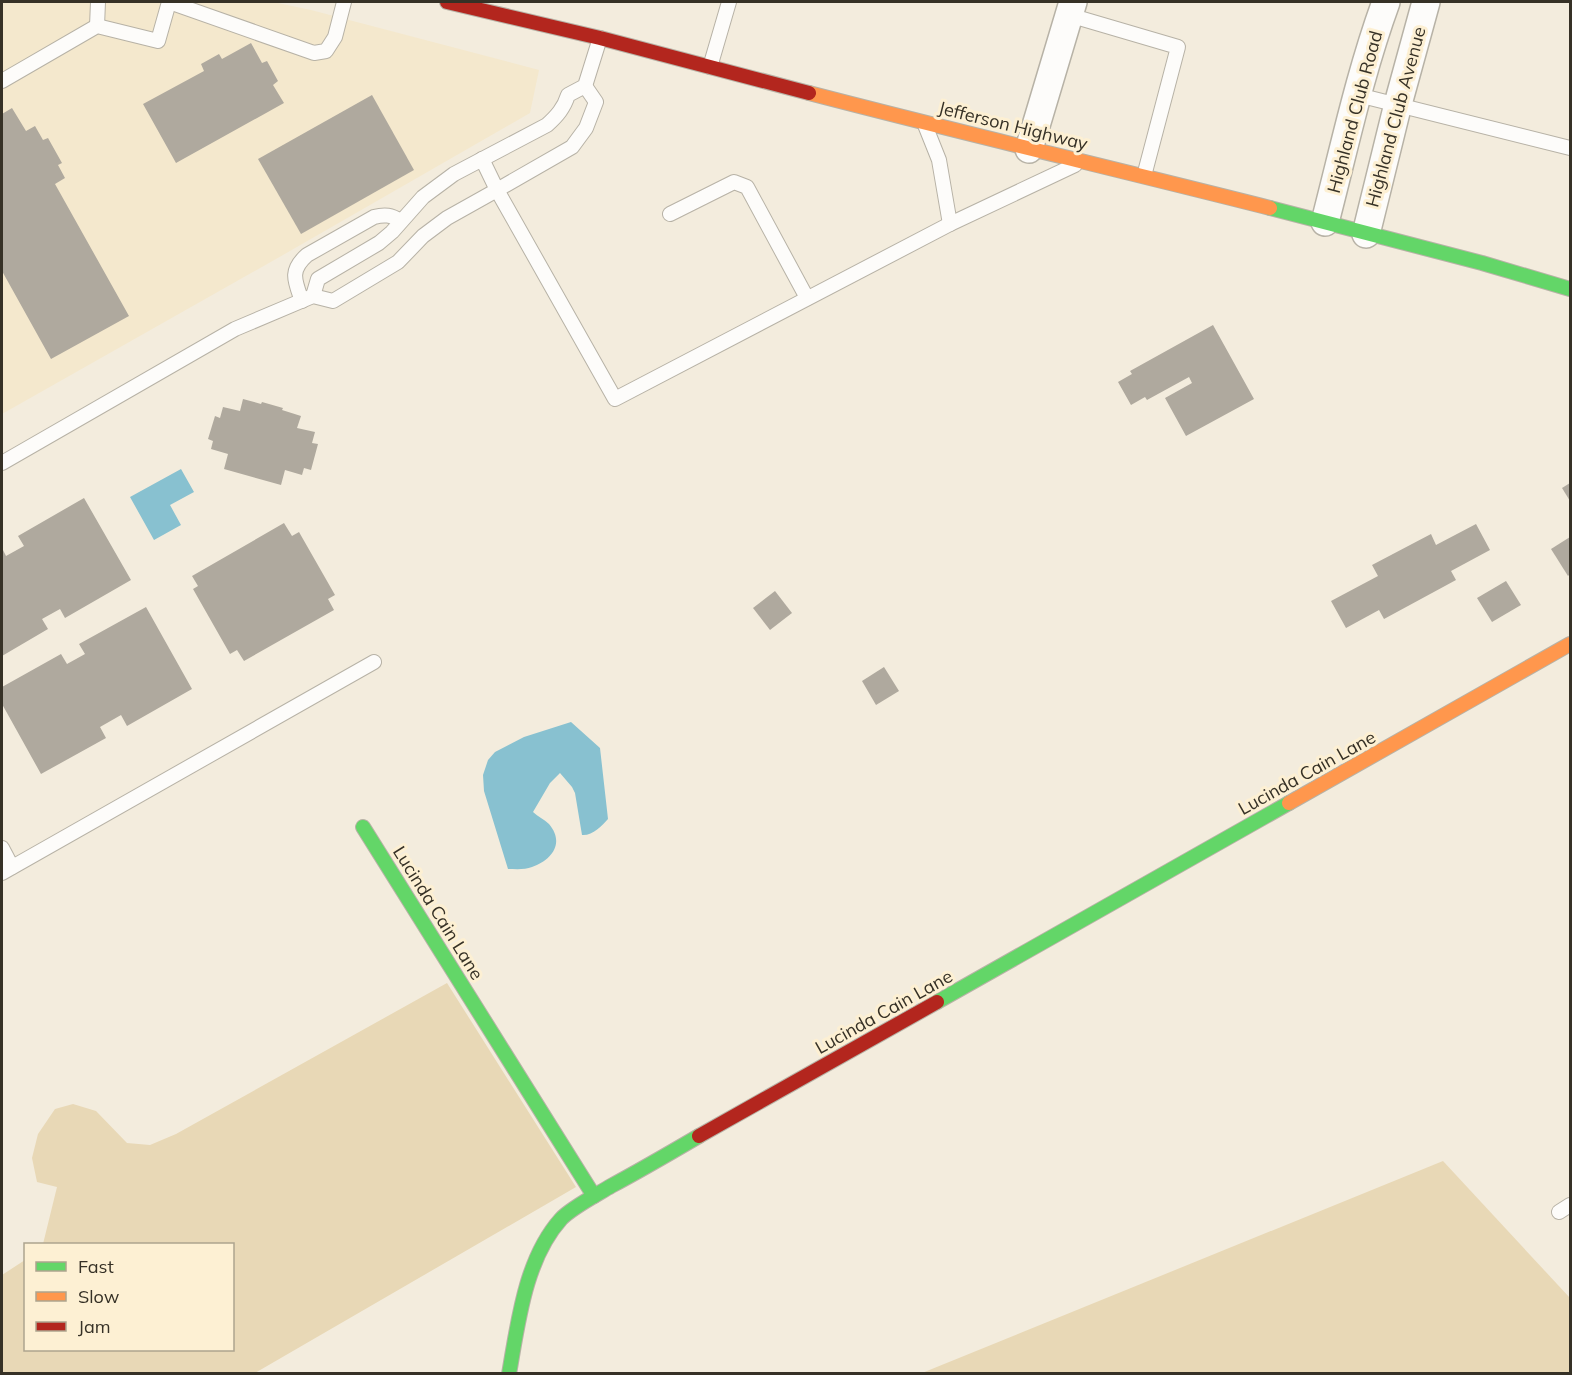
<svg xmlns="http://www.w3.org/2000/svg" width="1572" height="1375" viewBox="0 0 1572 1375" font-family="Mulish,sans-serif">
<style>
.built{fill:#f4e8cd}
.green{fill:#e8d8b6}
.water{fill:#88c1d0}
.building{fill:#afa99e}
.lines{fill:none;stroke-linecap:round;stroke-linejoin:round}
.lane-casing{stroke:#b7b2a6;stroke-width:16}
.street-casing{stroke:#b7b2a6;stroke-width:30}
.fast-casing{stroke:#b7b2a6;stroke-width:16}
.slow-casing{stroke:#b7b2a6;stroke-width:16}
.jam-casing{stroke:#b7b2a6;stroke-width:16}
.lane{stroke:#fdfcfa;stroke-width:14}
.street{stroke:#fdfcfa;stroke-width:27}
.fast{stroke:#63d668;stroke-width:14}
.slow{stroke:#ff974d;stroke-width:14}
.jam{stroke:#b3261e;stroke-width:14}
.labels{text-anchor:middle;stroke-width:6;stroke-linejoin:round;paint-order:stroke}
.street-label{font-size:18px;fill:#363126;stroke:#fdf0d3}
</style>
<rect width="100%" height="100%" fill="#f3ecdd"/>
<polygon class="built" points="2,2 273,2 311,10 539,70 530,113 283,255 2,414"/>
<g class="green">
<polygon points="447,983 576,1187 255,1373 2,1373 2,1275 25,1260 26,1350 232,1350 232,1244 43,1244 57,1187 37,1182 32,1158 38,1134 55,1109 73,1104 96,1111 127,1143 150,1145 176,1134"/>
<polygon points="1443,1161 1570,1298 1570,1373 922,1373"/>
</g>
<g class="water">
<polygon points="181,469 194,492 170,505 181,525 154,540 130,497"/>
<path d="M 571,722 L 600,748 L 608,819 C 602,826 592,836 582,835 L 575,793 L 572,787 L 560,773 L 550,783 L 533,812 C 538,817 544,819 549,824 C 565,843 552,860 532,867 C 525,870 515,869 508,869 L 484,791 L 483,775 L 488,760 L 495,752 L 524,737 Z"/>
</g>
<g class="building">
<polygon points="251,43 262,63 267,61 278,81 273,85 284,103 176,163 143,104 204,71 201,64 219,54 222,59"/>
<polygon points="372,95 414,170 301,234 258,159"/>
<polygon points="12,108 26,131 35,126 43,140 48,138 62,163 58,165 65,178 55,184 129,316 51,359 2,271 2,114"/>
<polygon points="1213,325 1254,399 1186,436 1165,398 1192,383 1189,377 1147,400 1145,397 1131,405 1118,382 1132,374 1130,371"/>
<polygon points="243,399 261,404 262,402 283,408 282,410 301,416 297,428 315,432 312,443 318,444 311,470 304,468 302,475 285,470 281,485 224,469 228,454 211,449 213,441 208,439 215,416 220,418 223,407 240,411"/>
<polygon points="1570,483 1570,501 1562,488"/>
<polygon points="84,498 131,580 65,618 60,609 42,619 48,629 2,656 2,548 6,556 24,546 18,536"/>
<polygon points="284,523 292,536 299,532 335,595 328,599 334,610 244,661 237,650 230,654 193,589 198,586 192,576"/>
<polygon points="1476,524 1490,550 1451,571 1456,580 1384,619 1379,610 1346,628 1331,601 1378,576 1372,565 1431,534 1436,545"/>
<polygon points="1570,537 1570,574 1568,576 1551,549"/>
<polygon points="1506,581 1521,605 1492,622 1477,598"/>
<polygon points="775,591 792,613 770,630 753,608"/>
<polygon points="146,607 192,689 127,726 121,715 100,727 106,738 41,774 2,704 2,687 61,654 67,664 85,654 79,644"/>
<polygon points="884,667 899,691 876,705 862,681"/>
</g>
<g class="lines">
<g class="lane-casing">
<g id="lane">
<polyline points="169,2 314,53 326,51 335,37 344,2"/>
<polyline points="1069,15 1178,47 1144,176"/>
<polyline points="97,26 98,2"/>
<polyline points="710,67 729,2"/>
<polyline points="2,81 97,26 158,41 169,2"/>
<polyline points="1358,95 1570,148"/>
<polyline points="925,125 939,160 950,224"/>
<polyline points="482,159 497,190 615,399 950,224 1075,165"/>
<polyline points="670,214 734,182 747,187 807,298"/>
<path d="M 313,296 L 318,279 L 379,243 L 392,232 L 423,197 L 454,174 L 547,125 C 557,116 564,108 568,95 L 585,86 L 600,38"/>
<path d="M 302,301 C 295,281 289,271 307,255 L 374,217 C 385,214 391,215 401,221"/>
<polyline points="2,463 235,329 313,296 333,301 398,262 423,236 447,218 497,190 572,147 586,128 596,102 585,86"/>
<polyline points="2,848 12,867"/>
<polyline points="2,873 374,662"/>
<polyline points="1559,1212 1570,1205"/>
</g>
</g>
<g class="street-casing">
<g id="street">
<polyline points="1029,149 1073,2"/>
<path d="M 1325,222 C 1344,149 1360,73 1386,2"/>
<polyline points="1366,234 1398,104 1426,2"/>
</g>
</g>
<g class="fast-casing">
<g id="fast">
<polyline points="1270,208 1482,263 1570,289"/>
<polyline points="363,827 594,1196"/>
<polyline points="937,1002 1289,803"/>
<path d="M 509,1374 C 518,1323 525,1259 561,1219 C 571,1208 598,1194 611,1186 C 641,1170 670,1153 699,1136"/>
</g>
</g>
<g class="slow-casing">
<g id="slow">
<path d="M 809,93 C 962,133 1116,169 1270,208"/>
<polyline points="1289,803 1570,644"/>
</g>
</g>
<g class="jam-casing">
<g id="jam">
<polyline points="447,2 600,38 809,93"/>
<polyline points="699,1136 937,1002"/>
</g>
</g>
<use href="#lane" class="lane"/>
<use href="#street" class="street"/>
<use href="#fast" class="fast"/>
<use href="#slow" class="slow"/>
<use href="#jam" class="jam"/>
</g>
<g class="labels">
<g class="street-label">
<text transform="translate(1355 112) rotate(-75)" y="6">Highland Club Road</text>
<text transform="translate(1396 117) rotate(-75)" y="6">Highland Club Avenue</text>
<text transform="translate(1013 126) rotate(14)" y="6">Jefferson Highway</text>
<text transform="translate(1307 773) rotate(-29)" y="6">Lucinda Cain Lane</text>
<text transform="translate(438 913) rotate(58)" y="6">Lucinda Cain Lane</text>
<text transform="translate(884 1012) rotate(-29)" y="6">Lucinda Cain Lane</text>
</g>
</g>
<rect width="1572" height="1375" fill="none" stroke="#363126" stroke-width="6"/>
<rect x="24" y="1243" width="210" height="108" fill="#fdf0d3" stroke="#ada48e" stroke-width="1.5"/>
<rect x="36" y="1262" width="30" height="9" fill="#63d668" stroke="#ada48e" stroke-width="1.5"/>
<text x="78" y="1273" font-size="18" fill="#363126">Fast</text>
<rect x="36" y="1292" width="30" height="9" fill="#ff974d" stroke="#ada48e" stroke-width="1.5"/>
<text x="78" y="1303" font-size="18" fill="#363126">Slow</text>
<rect x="36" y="1322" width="30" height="9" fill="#b3261e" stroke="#ada48e" stroke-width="1.5"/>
<text x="78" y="1333" font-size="18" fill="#363126">Jam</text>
</svg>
